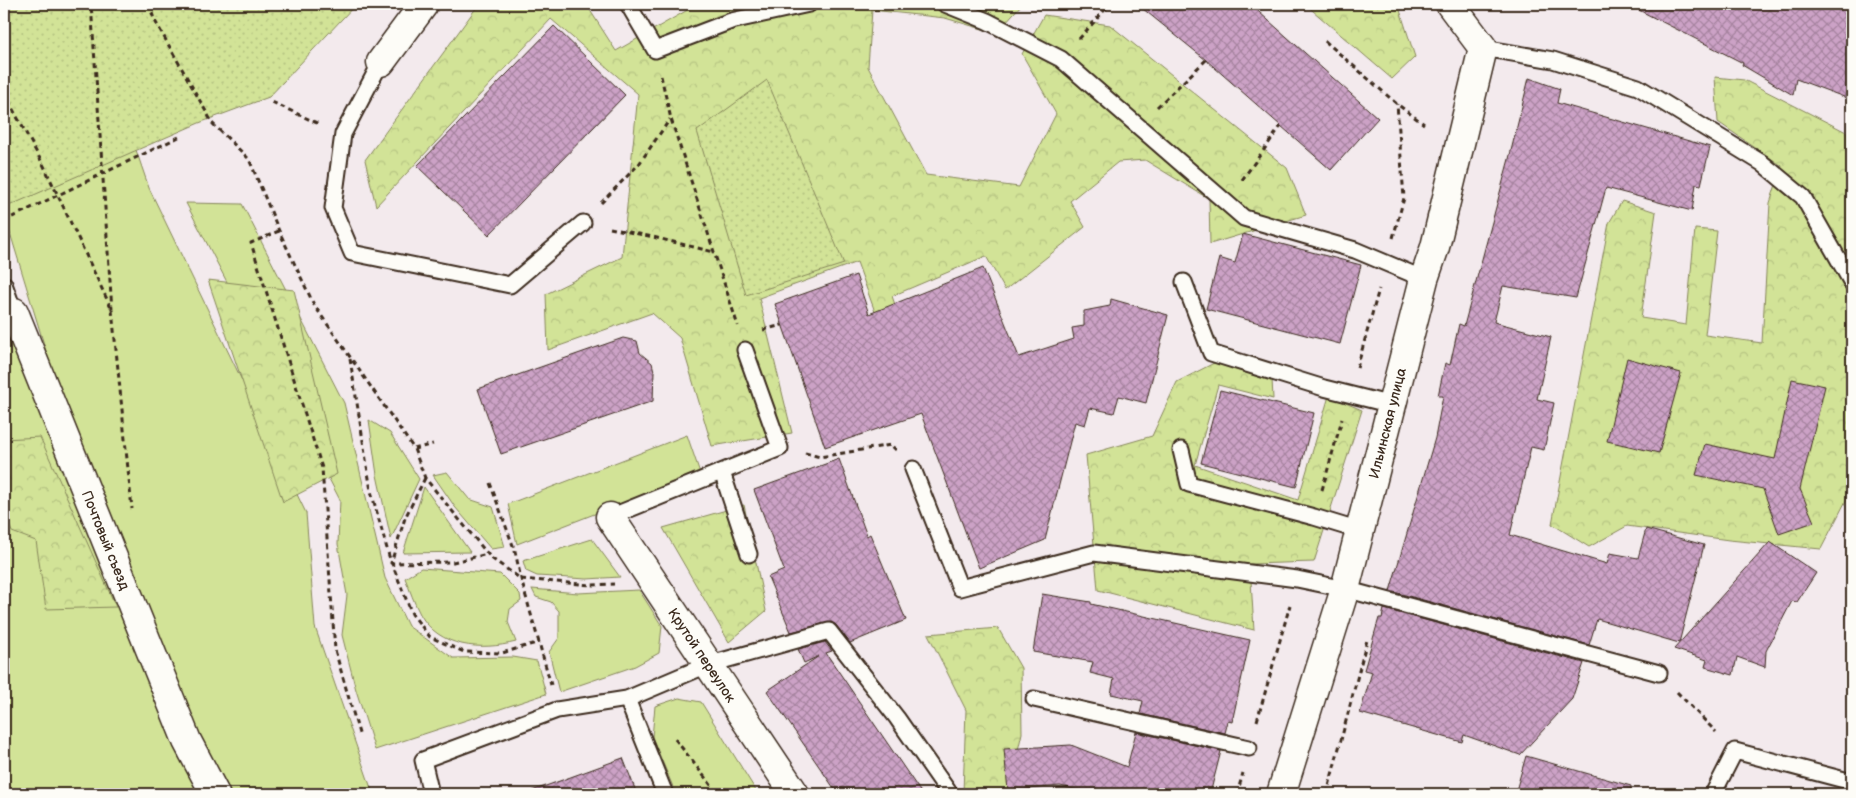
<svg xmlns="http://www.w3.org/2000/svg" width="1856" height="798" viewBox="0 0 1856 798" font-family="'Balsamiq Sans',sans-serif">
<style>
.green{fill:#d2e397;stroke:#86865a}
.forest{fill:url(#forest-crowns);stroke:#86865a}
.park{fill:url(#park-dots);stroke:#86865a}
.building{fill:url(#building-cross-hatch);stroke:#3b2a1e}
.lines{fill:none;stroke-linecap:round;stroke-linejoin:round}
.lane-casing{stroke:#3b2a1e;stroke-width:19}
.street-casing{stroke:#3b2a1e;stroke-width:31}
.path{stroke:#3b2a1e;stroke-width:3;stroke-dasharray:5 4;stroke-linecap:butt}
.lane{stroke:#fdfcf7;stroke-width:15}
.street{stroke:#fdfcf7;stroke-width:28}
.path-bridge{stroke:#3b2a1e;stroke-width:3;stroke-dasharray:5 4;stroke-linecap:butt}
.labels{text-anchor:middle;stroke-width:4;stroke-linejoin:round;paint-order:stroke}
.street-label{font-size:14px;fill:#3b2a1e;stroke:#fdfcf7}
</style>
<defs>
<pattern id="forest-crowns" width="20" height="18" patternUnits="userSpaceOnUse" patternTransform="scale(1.25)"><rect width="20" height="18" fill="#d2e397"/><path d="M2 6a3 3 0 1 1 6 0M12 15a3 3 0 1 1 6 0" fill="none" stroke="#b5c382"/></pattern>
<pattern id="park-dots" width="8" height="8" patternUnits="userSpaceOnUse" patternTransform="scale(1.25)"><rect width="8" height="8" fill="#d2e397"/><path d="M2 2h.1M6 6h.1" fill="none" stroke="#b5c382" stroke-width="1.8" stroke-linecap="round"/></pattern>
<pattern id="building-cross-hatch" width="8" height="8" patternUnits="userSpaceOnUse" patternTransform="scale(1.25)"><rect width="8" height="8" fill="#cca2c6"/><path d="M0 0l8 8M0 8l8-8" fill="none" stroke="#a784a0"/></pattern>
</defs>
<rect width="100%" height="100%" fill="#f3eaed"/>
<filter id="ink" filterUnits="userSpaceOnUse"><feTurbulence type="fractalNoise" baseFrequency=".02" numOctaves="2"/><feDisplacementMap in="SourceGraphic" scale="10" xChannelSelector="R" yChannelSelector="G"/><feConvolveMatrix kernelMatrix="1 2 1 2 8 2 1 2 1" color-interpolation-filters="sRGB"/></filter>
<g filter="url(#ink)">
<g class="green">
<polygon points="4,4 136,150 149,188 306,513 315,627 373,794 232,794 190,723 70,430 4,213"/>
<polygon points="186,203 242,204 344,403 385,578 408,626 453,658 513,657 537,661 546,694 375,750 356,690 342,635 347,595 338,544 340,500"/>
<polygon points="4,307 203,794 4,794"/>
<polygon points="369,420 390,433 419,479 391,539 377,475"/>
<polygon points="687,435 700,473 517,544 508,504"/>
<polygon points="447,472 469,499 493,507 505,547 491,549 455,507 433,475"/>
<polygon points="424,487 470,552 403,553"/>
<polygon points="592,539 620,577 587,579 537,576 526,571 523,561"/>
<path d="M 421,568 L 500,574 L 520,594 L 521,601 L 510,609 L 508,622 L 516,642 C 481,651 439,648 420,614 C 414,603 410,590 405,578 Z"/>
<polygon points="532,589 578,593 639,590 662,626 659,653 635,666 559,692 549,652 559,638 559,611 551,602 536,597"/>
<polygon points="679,698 701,702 758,794 676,794 652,737 655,706"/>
</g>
<g class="forest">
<polygon points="479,4 586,4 616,51 698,4 1022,4 996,33 945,18 872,10 868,67 926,175 1019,187 1056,114 1022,54 1044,15 1110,25 1287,168 1306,215 1210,244 1209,199 1145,160 1118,162 1070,201 1085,227 1005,290 986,256 892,296 912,354 892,359 857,262 759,298 792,433 712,446 680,338 652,313 548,350 546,294 622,257 638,94 551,19 376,206 365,160"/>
<polygon points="1305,4 1398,4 1415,57 1392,79"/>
<polygon points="1715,77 1744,80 1852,135 1852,489 1821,549 1729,540 1627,526 1589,547 1552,524 1609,223 1622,201 1656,212 1641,318 1686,325 1695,229 1717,231 1705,335 1762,343 1770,203 1782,166 1718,122"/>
<polygon points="208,280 294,290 337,474 283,502"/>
<polygon points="1214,363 1272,379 1273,399 1218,385 1195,465 1298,500 1329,396 1362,410 1314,562 1250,564 1254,630 1098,590 1086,455 1152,436 1177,382"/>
<polygon points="40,437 116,607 46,609 36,541 12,532 4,511 4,439"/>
<polygon points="744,505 766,611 729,642 663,528"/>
<polygon points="998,628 1021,668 1022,733 1008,794 963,793 966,710 928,634"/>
</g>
<g class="park">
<polygon points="4,4 356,4 269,97 199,123 4,208"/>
<polygon points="767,80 844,264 746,295 697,131"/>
</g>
<g class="building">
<polygon points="1137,4 1250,4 1378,118 1331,170 1206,60"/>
<polygon points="1627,4 1852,4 1852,100 1796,79 1793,95 1742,65 1743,63"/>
<polygon points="554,26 625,95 489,235 417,166"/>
<polygon points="1529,78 1560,89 1557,103 1710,147 1701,185 1696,184 1692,211 1606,188 1576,298 1503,286 1494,322 1551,337 1537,399 1554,403 1544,450 1531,447 1510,535 1607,564 1610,553 1638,558 1646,529 1704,545 1679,643 1597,619 1589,645 1390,591 1435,438 1443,396 1438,396 1445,363 1450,365 1459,324 1464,326 1509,159"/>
<polygon points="1243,234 1361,265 1340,344 1206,309 1219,258 1235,263"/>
<polygon points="983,268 1019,357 1074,339 1072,328 1084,326 1084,311 1110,306 1111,299 1168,315 1146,403 1119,396 1114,413 1090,408 1085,425 1075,422 1045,540 979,568 921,414 825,447 775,304 856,275 869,314"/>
<polygon points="623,338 637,341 640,353 652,363 654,371 653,401 501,454 478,389"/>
<polygon points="1627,358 1681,373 1659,453 1607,441"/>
<polygon points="1792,379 1825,386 1800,489 1814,522 1779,534 1763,489 1696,475 1705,444 1775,459"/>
<polygon points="1220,390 1314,413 1296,487 1201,463"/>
<polygon points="839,459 867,536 870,534 906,620 850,643 836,625 831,622 791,632 768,577 784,570 754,490"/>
<polygon points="1770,542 1816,573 1797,602 1792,601 1766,651 1765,667 1737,657 1733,675 1705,667 1707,660 1674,649"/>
<polygon points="1042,594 1091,602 1091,604 1250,640 1232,722 1228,721 1225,733 1140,714 1143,701 1111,694 1114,679 1090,673 1093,662 1033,652"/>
<polygon points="1384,609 1584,663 1572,699 1520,755 1464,735 1462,742 1360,713 1372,672 1364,670 1379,618 1382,618"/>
<polygon points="825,642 832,651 826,653 922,794 838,794 767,691 819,656 804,663 798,649"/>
<polygon points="1136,732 1221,751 1210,794 1098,794 1060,786 1008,791 1004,749 1071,745 1127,767"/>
<polygon points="1526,756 1631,786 1630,794 1515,794"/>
<polygon points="623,758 637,794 533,794 532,791"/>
</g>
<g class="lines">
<g class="lane-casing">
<g id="lane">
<polyline points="628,4 655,50 731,21 809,4"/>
<polyline points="945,4 987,21 1061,59 1244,218 1355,250 1424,279"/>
<polyline points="1483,48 1553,60 1638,87 1762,163 1803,197 1852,283"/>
<polyline points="381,62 343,134 333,208 352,253 510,285 583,223"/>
<polyline points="1184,282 1211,353 1324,388 1392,405"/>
<polyline points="4,284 14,312"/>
<polyline points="1181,450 1189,484 1314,517 1360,531"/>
<polyline points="913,469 960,588 1094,553 1297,579 1345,589 1659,673"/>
<polyline points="722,472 749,554"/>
<polyline points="610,517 780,448 745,350"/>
<polyline points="627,699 665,794"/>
<polyline points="1034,699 1249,748"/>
<polyline points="431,794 423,760 557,710 627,699 707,665 829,631 897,718 950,794"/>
<polyline points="1713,794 1735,751 1852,782"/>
</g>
</g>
<g class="street-casing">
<g id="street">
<polyline points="381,62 424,4"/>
<path id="s1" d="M 14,312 L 187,741 L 215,794"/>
<path id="s2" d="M 610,517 L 795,794"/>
<path id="s3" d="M 1281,794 L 1345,589 L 1424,279 L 1435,247 L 1483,48 L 1450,4"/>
</g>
</g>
<g class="path">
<polyline points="149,4 154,19 213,124 249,159 279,231 314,305 414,449 425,478 491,558 521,579 591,585 614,584"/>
<polyline points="1079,39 1110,4"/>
<polyline points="1325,41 1397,104 1424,124"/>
<polyline points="661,76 671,119 738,326"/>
<polyline points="4,93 44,166 112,310 91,4"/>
<polyline points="272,102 319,124"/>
<polyline points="1157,107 1206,60"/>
<polyline points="1242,180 1281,126"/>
<polyline points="601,203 639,164 670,119"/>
<polyline points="610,228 653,237 714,252"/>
<polyline points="279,231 251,243 322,468 335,650 360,737"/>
<polyline points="1393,238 1404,198 1397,104"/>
<polyline points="112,310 132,509"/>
<polyline points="763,330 782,325"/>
<polyline points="350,359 371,491 389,556 412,614 430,637 464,652 502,653 540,642"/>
<polyline points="1357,368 1379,289"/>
<polyline points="414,449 433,444"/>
<polyline points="805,453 820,457 891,445 896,450"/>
<polyline points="425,478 405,518 391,563 453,562 488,554"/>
<polyline points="490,483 515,551 521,579 551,685"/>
<polyline points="1322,490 1342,419"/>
<polyline points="1677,692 1716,732"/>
<polyline points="1257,721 1290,605"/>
<polyline points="675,739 718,794"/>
<polyline points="1237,794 1243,773"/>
<polyline points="1327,794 1367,640"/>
</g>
<use href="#lane" class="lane"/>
<use href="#street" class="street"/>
<polyline class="path-bridge" points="4,221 181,136"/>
</g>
</g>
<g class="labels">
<g class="street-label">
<text dy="5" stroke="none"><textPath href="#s3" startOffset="386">Ильинская улица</textPath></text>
<text dy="5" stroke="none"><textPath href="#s1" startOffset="246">Почтовый съезд</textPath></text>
<text dy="5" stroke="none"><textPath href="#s2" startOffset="166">Крутой переулок</textPath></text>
</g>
</g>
<rect width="1856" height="798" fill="none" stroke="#fdfcf7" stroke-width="20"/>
<rect x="10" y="10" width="1836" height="778" fill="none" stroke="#3b2a1e" stroke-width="2" filter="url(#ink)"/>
</svg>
